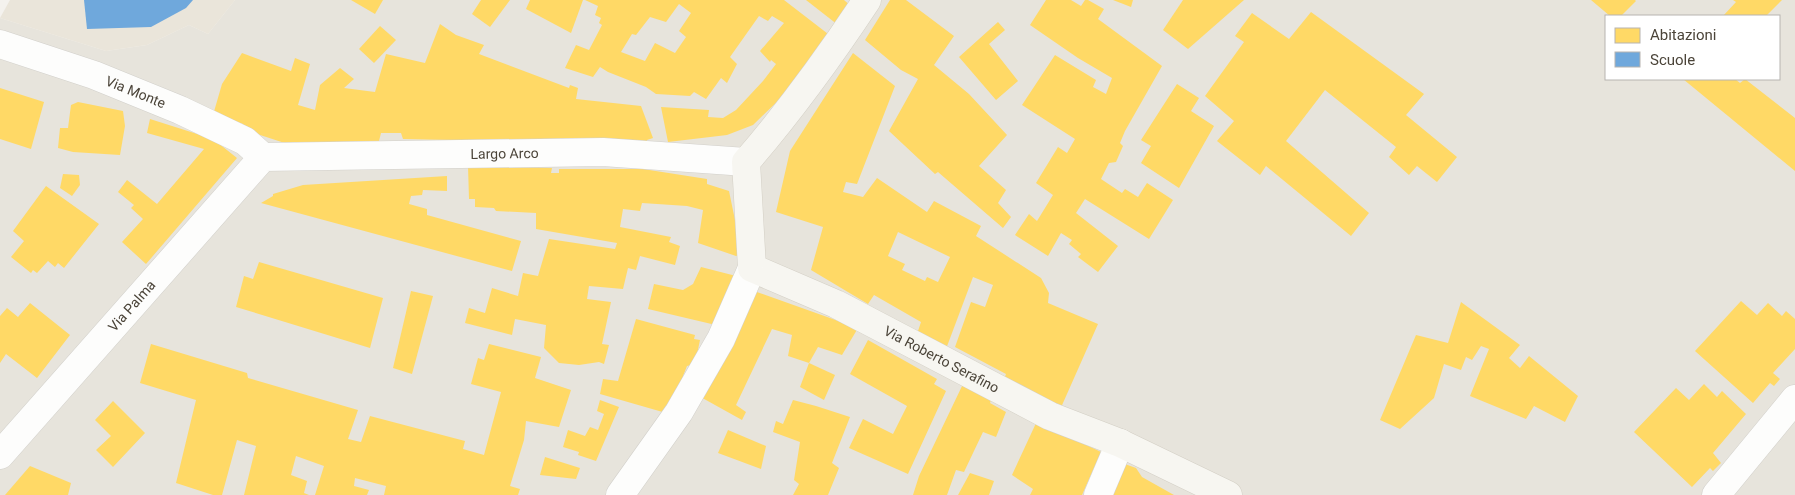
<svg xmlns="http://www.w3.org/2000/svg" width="1795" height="495" viewBox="0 0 1795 495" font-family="Roboto,sans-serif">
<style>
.residential{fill:#e7e4dc;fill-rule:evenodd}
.education{fill:#eae5da}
.homes{fill:#ffd966;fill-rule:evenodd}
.schools{fill:#6fa8dc}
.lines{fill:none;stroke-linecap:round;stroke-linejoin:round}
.minor-casing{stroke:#d2d0cb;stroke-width:29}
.tertiary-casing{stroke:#d2d0cb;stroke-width:29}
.secondary-casing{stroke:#d3cfc5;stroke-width:29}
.minor{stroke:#fdfdfc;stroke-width:28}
.tertiary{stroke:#fdfdfc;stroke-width:28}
.secondary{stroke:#f7f6f1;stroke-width:28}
.labels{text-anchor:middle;stroke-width:5;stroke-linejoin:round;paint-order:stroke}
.street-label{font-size:14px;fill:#4b4439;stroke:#fff}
</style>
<rect width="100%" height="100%" fill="#f4f2ee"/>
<path class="residential" d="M 235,0 L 1795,0 L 1795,495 L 0,495 L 0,18 L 106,51 L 147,45 L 189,25 L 208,34 ZM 1606,16 L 1779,16 L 1779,79 L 1606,79 Z"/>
<polygon class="education" points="10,0 235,0 208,34 189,25 147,45 106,51 0,18"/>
<g class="homes">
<polygon points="351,0 383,0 375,14"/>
<polygon points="481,0 510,0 490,27 472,14"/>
<polygon points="530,0 583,0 571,33 526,9"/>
<path d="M 585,0 L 784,0 L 832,37 L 784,95 L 753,125 L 727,135 L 668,142 L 661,107 L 709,110 L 708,117 L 723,118 L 736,110 L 763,81 L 776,64 L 771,60 L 770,62 L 760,51 L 784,23 L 772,16 L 768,21 L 759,16 L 730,57 L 737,64 L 727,83 L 721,78 L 706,99 L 694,92 L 690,96 L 656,94 L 646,87 L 608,72 L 600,67 L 593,77 L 565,68 L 576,45 L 589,50 L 602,25 L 599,23 L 601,18 L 595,15 L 598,6 ZM 679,4 L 691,13 L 679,31 L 686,37 L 675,53 L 655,43 L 645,61 L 621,52 L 632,34 L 636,35 L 650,17 L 666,22 Z"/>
<polygon points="806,0 844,0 852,7 838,25"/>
<polygon points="890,0 906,0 954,36 934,65 969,94 1007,135 979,166 1006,190 998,203 1011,217 1003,228 938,172 935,174 889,131 918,79 901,70 865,40"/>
<polygon points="1046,0 1071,0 1081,6 1085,0 1088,0 1104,9 1098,19 1162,66 1125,131 1120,143 1123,146 1116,162 1109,163 1101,179 1122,193 1125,189 1138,197 1147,183 1173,200 1149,239 1085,199 1076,213 1118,246 1098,272 1078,257 1081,254 1069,244 1072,240 1061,233 1048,256 1015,235 1029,214 1037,221 1053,195 1036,183 1058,147 1067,153 1075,139 1022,105 1055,55 1096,80 1093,87 1106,94 1112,78 1078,58 1030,25"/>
<polygon points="1113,0 1133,0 1131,7"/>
<polygon points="1183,0 1244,0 1188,49 1163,30"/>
<polygon points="1591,0 1635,0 1636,1 1621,16 1610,16"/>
<polygon points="1733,0 1782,0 1766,16 1723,16 1736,2"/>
<polygon points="1311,12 1424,94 1406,115 1457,157 1437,182 1417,166 1409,175 1389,157 1396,147 1325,90 1286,141 1369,213 1351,236 1266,166 1260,175 1217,141 1234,121 1205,96 1244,42 1235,36 1252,13 1289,39"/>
<polygon points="998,22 1005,30 989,44 1018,81 996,100 959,57"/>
<polygon points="440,24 456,35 484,45 479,54 569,88 570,85 578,88 576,99 641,106 653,138 647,140 646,144 403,139 401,133 381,133 379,141 313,146 303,149 242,129 243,124 213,115 222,84 242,53 291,71 295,58 310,64 298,105 315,110 320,85 340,68 354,79 344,88 375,92 386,54 425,63"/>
<polygon points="380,26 396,40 374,63 359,49"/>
<path d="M 853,53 L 895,86 L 857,184 L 846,182 L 843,192 L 863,197 L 877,178 L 927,212 L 934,201 L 981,226 L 976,236 L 1041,278 L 1049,293 L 1048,303 L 1098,324 L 1059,412 L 1002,385 L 1006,374 L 955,347 L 971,302 L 985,307 L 993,285 L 973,277 L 946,349 L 917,334 L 921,322 L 874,295 L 868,304 L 811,270 L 823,227 L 776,212 L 790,151 ZM 898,232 L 950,257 L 938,282 L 927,277 L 925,281 L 902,270 L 905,264 L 888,256 Z"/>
<polygon points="1683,79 1735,79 1740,83 1745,79 1795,118 1795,171"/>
<polygon points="1177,84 1199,98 1191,111 1214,126 1179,188 1141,163 1151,146 1141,140"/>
<polygon points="0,88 44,102 31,149 0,139"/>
<polygon points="78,102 123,111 125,126 120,155 73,152 58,148 60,128 68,128 71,105"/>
<polygon points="150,119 213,139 237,158 146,264 122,242 143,219 131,208 134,205 118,192 127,180 157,204 204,149 147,133"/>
<polygon points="468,166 552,168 551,173 559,173 559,169 643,169 707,179 707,184 729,191 742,254 736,256 698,243 703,210 687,206 642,203 640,211 623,209 620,227 671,237 669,242 680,246 675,265 640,256 636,270 628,268 623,289 589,286 587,299 611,302 602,344 609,345 604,364 599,362 579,365 559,363 544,348 546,325 515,319 512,335 465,323 469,308 485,313 492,288 518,296 523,273 538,276 549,239 615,249 617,243 536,229 536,213 496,211 494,208 475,207 475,199 469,199"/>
<polygon points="63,174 79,175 80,185 72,196 60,188"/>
<polygon points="447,176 447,191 423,190 422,195 411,196 409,204 427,209 427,215 521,241 512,271 261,203 273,196 273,194 303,185"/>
<polygon points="46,186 99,224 64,268 58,263 55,267 48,261 37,273 33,270 31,273 11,257 24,241 13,231"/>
<polygon points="259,262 383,298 370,348 236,307 244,276 253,279"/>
<polygon points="701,267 740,277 720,326 648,309 654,284 683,290 693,284"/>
<polygon points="411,291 433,296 412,374 393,368"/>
<polygon points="754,291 858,328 842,355 818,347 809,363 788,356 792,335 772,329 736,405 746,412 742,420 697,395"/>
<polygon points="1741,301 1757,315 1768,303 1782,316 1786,311 1795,319 1795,349 1773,373 1780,379 1774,386 1770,383 1753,403 1695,351"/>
<polygon points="1461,302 1520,345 1509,358 1520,368 1529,356 1578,396 1565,422 1534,406 1526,419 1470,396 1489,349 1481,346 1472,360 1466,357 1461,370 1444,364 1434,398 1400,429 1380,420 1416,335 1448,343"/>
<polygon points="30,303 70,335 37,378 6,354 0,363 0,316 7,308 18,317"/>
<polygon points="636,319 695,335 694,339 700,340 695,364 687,366 683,376 689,381 673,415 600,394 603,379 618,381"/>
<polygon points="868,340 937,379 934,384 946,391 908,474 849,448 863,419 893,434 907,406 850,374"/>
<polygon points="151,344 247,373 248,378 358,410 348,439 361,442 370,416 465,441 463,449 484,455 501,392 471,384 478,358 484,360 489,344 541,357 535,378 571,390 559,427 526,421 524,440 510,486 520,489 518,495 384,495 386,486 355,478 354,486 369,490 367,495 315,495 324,466 296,456 291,475 307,481 304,493 309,495 244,495 256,446 237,440 222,495 213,495 176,483 196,400 140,383"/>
<polygon points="809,363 835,375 824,400 800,387"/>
<polygon points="963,384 992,397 990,403 1006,412 996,437 983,432 964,472 956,470 947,495 913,495 919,476"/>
<polygon points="1704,384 1717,397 1722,391 1746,414 1713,453 1721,463 1713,471 1710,468 1692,487 1634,432 1676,388 1689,400"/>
<polygon points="600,400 619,407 596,461 578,455 579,452 563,447 568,430 585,436 590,427 598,430 604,414 597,411"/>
<polygon points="793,400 816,406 850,417 832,463 839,468 828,495 793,495 799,484 794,480 800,442 773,432 776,421 783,424"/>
<polygon points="113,401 145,433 113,467 96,450 111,436 95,420"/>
<polygon points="1037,421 1101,452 1082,495 1030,495 1033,489 1012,475"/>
<polygon points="728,430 766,446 761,469 718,453"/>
<polygon points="545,457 580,468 576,479 540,475"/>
<polygon points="1122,463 1136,468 1142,477 1174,495 1109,495"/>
<polygon points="30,466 71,483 68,495 5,495"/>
<polygon points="970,473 994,481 989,495 958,495"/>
</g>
<polygon class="schools" points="84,0 193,0 186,8 151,27 87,29"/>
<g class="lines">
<g class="minor-casing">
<g id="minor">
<path id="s1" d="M 0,44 L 94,75 L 180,110 L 245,141 L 263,157"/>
<polyline points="620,495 679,412 721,339 752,268"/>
<polyline points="1098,495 1120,443"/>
<polyline points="1716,495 1795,399"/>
</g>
</g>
<g class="tertiary-casing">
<g id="tertiary">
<path id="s2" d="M 0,455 L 263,157 L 603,152 L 746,162"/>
</g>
</g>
<g class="secondary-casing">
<g id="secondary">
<path id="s3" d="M 867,0 C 830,56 790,111 746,162 L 752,268 L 836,304 L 1050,416 L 1120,443 L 1228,495"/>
</g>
</g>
<use href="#minor" class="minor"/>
<use href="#tertiary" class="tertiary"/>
<use href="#secondary" class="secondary"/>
</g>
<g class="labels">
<g class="street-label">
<text dy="5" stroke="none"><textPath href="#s1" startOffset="144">Via Monte</textPath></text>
<text dy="5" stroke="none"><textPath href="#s2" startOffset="639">Largo Arco</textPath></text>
<text dy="5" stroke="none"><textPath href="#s2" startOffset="199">Via Palma</textPath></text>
<text dy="5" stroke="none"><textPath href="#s3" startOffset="519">Via Roberto Serafino</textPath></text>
</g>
</g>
<rect x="1605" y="15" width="175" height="65" fill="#ffffff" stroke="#b7b4b0"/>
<rect x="1615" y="28" width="25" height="15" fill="#ffd966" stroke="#b7b4b0"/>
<text x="1650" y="40" font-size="15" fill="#4b4439">Abitazioni</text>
<rect x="1615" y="52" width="25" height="15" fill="#6fa8dc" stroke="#b7b4b0"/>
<text x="1650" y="65" font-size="15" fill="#4b4439">Scuole</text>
</svg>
